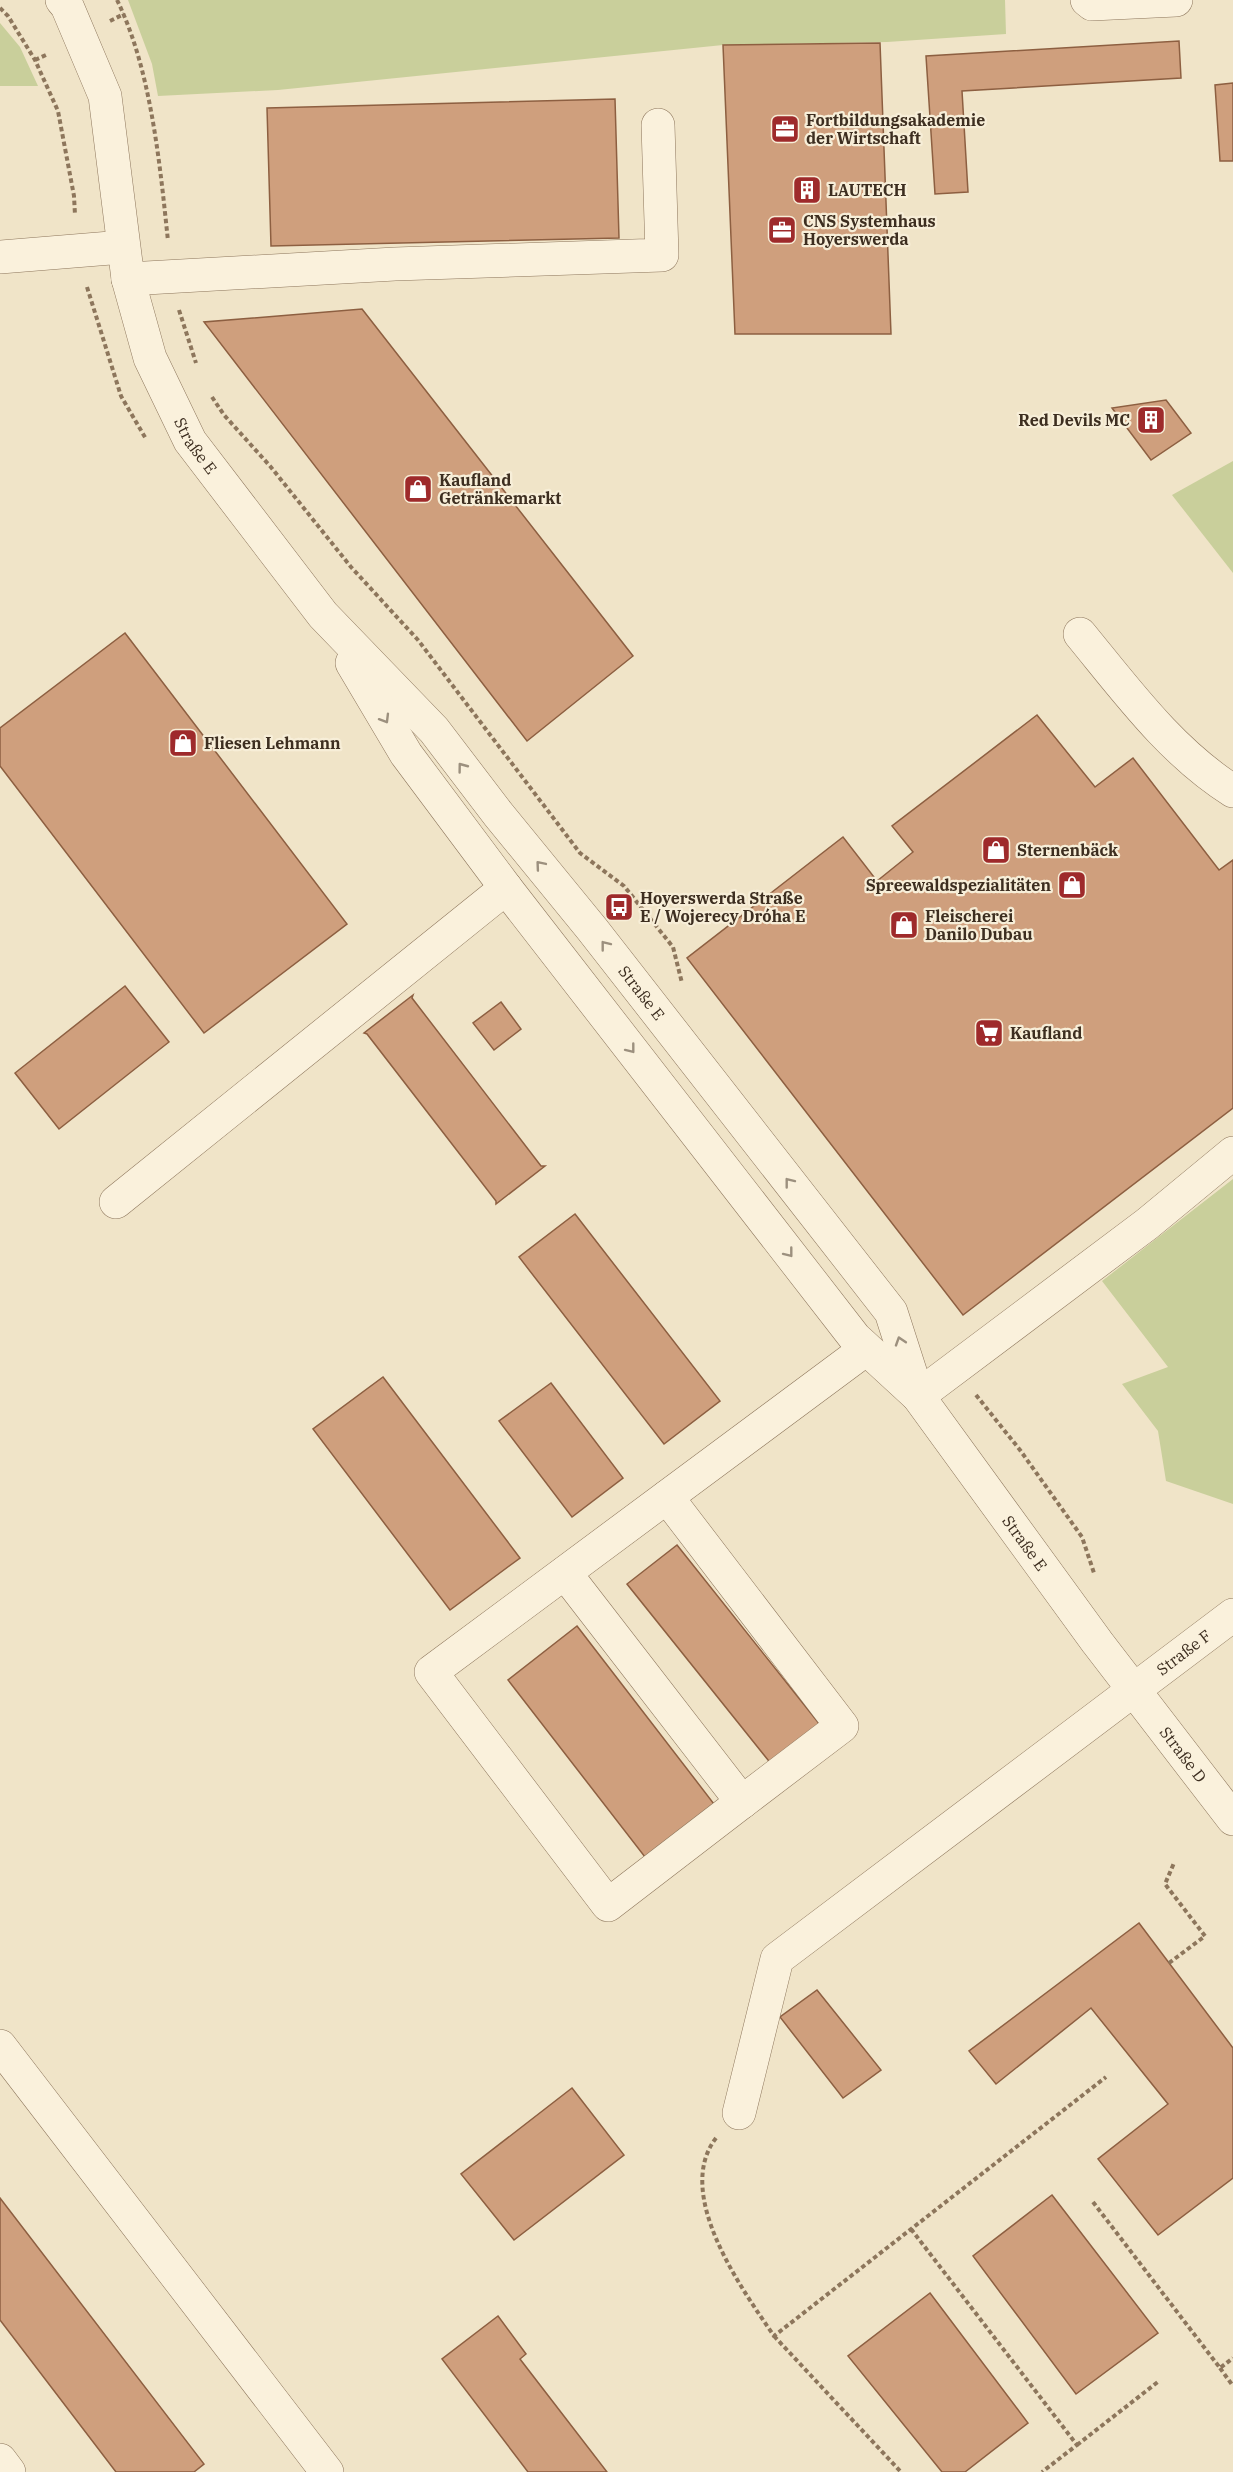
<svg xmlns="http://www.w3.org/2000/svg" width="1233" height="2472" viewBox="0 0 1233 2472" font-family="'IBM Plex Serif',serif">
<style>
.green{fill:#c9cf9b}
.building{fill:#cf9f7d;stroke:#8d5f41;stroke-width:1.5}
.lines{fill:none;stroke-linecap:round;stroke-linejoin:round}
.minor-casing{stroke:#8d765c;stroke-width:34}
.path{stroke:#8d765c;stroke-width:4;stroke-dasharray:4.5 3;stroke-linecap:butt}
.minor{stroke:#faf1dc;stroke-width:33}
.oneway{stroke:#9c907e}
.labels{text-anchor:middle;stroke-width:4.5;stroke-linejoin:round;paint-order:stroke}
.poi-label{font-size:16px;font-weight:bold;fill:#3d2e20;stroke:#f7eed8;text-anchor:start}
.street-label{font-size:16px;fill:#3d2e20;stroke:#f7eed8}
</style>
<rect width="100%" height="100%" fill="#f0e4c8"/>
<g class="green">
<polygon points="128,0 1005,0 1006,34 887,42 723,45 278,90 158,96 152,64"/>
<polygon points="0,23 20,47 38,86 0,86"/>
<polygon points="1233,461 1233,573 1172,495"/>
<polygon points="1233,1179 1233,1504 1166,1481 1158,1431 1122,1384 1168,1367 1102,1281"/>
</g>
<g class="building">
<polygon points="1179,41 1181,78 962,91 968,192 935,194 926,56"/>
<polygon points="880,43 891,334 735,334 723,45"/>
<polygon points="1233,83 1233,161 1220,161 1215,85"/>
<polygon points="615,99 619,238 271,246 267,108"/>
<polygon points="362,309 633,656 527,741 204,322"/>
<polygon points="1166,400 1191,433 1151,460 1112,408"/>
<polygon points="125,633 347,924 204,1033 0,766 0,728"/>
<polygon points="1037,715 1095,787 1133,758 1219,870 1233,860 1233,1108 963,1315 687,958 843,837 877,881 913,852 892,826"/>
<polygon points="125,986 169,1042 59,1129 15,1073"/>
<polygon points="413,995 412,998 541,1166 545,1166 496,1204 496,1201 367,1034 364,1033"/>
<polygon points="501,1002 521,1029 494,1050 473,1023"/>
<polygon points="575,1214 720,1401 664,1444 519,1257"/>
<polygon points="383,1377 520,1558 450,1610 313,1429"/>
<polygon points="551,1383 623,1478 572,1517 499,1421"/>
<polygon points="677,1545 821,1726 772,1765 627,1584"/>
<polygon points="577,1626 714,1804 645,1857 508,1680"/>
<polygon points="1139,1923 1233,2048 1233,2178 1158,2235 1098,2159 1168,2104 1091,2008 996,2084 969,2051"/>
<polygon points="817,1990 881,2070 843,2098 780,2017"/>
<polygon points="572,2088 624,2155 514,2240 461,2174"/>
<polygon points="1052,2195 1158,2333 1076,2394 973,2256"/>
<polygon points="0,2198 204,2464 194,2472 116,2472 0,2320"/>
<polygon points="930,2293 1028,2423 965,2472 942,2472 848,2356"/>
<polygon points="498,2316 526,2354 520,2359 607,2472 528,2472 442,2359"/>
</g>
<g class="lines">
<g class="minor-casing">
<g id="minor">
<path id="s1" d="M 62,0 L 67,6 L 105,96 L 128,279 L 150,358 L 190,441 L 323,615 L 434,730 L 498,814 L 592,929 L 891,1312 L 918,1396"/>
<polyline points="1087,0 1092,4 1176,0"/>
<polyline points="0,257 123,247"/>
<polyline points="128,279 395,264 662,255 658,125"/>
<path d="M 1080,634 C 1126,690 1171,752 1233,791"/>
<path id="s2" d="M 352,663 L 406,754 L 506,888 L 855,1338 L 918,1396 L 1097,1642 L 1233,1819"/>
<polyline points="116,1202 506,888"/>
<polyline points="918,1396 1147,1224 1233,1153"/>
<polyline points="565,1573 742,1802 842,1726 667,1497"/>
<polyline points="742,1802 608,1905 431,1672 866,1349"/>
<polyline points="0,2046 327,2472"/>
<path id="s3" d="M 739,2113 L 777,1959 L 1233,1615"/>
<polyline points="0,2460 9,2472"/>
</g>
</g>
<g class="path">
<path d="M 117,0 C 151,69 160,165 168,241"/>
<polyline points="0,8 8,16 35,60 58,111 74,196 75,215"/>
<polyline points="110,21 124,14"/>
<polyline points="35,60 48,54"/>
<polyline points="87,287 121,396 146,439"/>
<polyline points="179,310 196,363"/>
<polyline points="212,397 224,415 270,466 351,567 418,640 580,853 624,886 673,947 682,983"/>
<polyline points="976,1395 1020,1450 1082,1537 1094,1573"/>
<polyline points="1169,1963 1205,1936 1165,1884 1174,1863"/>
<path d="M 716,2138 C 673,2194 742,2289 774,2336 L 1106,2077"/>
<polyline points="1093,2202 1220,2368 1233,2358"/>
<polyline points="911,2229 1077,2445 1042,2472"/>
<polyline points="774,2336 901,2472"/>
<polyline points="1220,2368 1233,2386"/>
<polyline points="1077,2445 1159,2381"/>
</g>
<use href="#minor" class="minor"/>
</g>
<defs><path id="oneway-chevron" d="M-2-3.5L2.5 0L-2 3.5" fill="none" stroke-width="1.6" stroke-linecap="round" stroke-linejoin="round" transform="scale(1.5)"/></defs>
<g class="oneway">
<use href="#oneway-chevron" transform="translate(385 719) rotate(59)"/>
<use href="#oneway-chevron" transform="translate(462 767) rotate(-127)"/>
<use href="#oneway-chevron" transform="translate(540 865) rotate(-130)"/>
<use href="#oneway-chevron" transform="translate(605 945) rotate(-128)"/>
<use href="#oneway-chevron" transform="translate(631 1049) rotate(52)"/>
<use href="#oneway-chevron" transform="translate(789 1182) rotate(-128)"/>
<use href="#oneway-chevron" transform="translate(789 1253) rotate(52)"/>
<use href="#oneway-chevron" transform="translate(900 1341) rotate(-108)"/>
</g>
<defs>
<g id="office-square" transform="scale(1.5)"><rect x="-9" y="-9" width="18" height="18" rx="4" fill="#9e2a2b" stroke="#f7eed8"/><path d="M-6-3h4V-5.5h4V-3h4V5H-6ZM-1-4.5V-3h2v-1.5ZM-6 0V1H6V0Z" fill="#fff"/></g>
<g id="building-square" transform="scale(1.5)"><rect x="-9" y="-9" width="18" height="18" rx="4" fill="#9e2a2b" stroke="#f7eed8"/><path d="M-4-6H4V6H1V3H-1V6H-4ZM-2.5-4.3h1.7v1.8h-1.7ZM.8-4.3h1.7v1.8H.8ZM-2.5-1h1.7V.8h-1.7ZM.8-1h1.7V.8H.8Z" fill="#fff"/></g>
<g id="shop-square" transform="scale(1.5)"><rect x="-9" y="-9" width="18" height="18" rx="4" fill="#9e2a2b" stroke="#f7eed8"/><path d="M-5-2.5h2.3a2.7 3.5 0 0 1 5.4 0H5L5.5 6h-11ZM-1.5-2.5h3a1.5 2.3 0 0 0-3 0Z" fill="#fff"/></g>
<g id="bus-square" transform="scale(1.5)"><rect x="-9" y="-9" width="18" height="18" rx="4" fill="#9e2a2b" stroke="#f7eed8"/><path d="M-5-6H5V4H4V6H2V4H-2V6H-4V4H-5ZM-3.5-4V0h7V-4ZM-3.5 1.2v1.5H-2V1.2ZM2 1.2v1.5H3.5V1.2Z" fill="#fff"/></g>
<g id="supermarket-square" transform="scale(1.5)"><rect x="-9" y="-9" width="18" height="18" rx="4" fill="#9e2a2b" stroke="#f7eed8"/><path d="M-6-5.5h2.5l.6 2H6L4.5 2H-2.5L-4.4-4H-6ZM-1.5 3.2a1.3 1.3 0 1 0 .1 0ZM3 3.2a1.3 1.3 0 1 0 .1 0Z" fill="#fff"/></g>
</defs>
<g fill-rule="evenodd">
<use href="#office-square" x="785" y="129"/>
<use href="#building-square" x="807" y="190"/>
<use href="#office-square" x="782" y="230"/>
<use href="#building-square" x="1151" y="420"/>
<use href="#shop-square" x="418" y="489"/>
<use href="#shop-square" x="183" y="743"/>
<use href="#shop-square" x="996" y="850"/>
<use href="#shop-square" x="1072" y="885"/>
<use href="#bus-square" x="619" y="907"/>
<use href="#shop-square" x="904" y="925"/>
<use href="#supermarket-square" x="989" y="1033"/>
</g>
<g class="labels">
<g class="poi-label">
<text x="806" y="126">Fortbildungsakademie<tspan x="806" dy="18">der Wirtschaft</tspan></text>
<text x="828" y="196">LAUTECH</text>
<text x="803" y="227">CNS Systemhaus<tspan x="803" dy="18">Hoyerswerda</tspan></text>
<text x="1130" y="426" text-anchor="end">Red Devils MC</text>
<text x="439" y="486">Kaufland<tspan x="439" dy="18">Getränkemarkt</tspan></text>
<text x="204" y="749">Fliesen Lehmann</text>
<text x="1017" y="856">Sternenbäck</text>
<text x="1051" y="891" text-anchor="end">Spreewaldspezialitäten</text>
<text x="640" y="904">Hoyerswerda Straße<tspan x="640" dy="18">E / Wojerecy Dróha E</tspan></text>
<text x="925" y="922">Fleischerei<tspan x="925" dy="18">Danilo Dubau</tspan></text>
<text x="1010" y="1039">Kaufland</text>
</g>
<g class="street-label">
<text dy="6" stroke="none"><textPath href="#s1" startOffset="471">Straße E</textPath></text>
<text dy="6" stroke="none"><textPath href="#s1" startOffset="1178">Straße E</textPath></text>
<text dy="6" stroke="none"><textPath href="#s2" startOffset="1110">Straße E</textPath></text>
<text dy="6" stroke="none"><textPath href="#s3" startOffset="668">Straße F</textPath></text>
<text dy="6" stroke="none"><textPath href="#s2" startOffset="1374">Straße D</textPath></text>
</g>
</g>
</svg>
